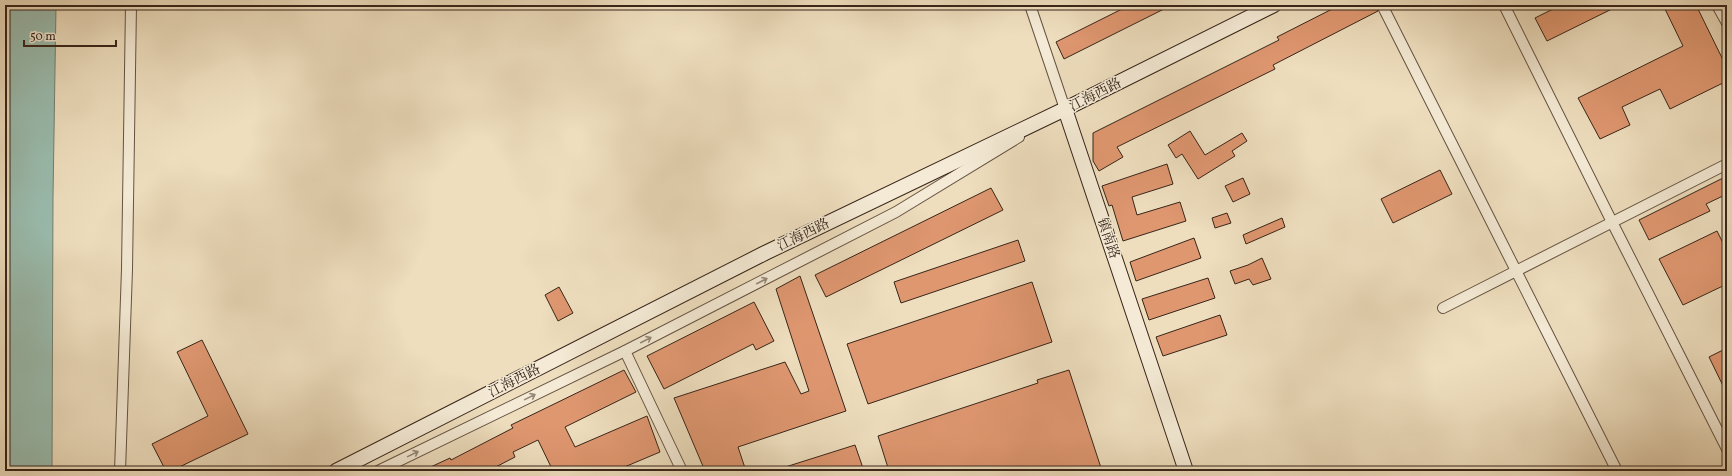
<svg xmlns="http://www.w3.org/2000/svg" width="1732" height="476" viewBox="0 0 1732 476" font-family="Vollkorn,'Noto Serif SC',serif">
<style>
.water{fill:#9abcae;stroke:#728072}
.building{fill:#df9770;stroke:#372519}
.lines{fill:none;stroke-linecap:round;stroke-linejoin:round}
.street-casing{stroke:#655342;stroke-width:12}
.secondary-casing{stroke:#372519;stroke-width:16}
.street{stroke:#f4ead5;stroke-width:10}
.secondary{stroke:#f4ead5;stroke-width:14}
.oneway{stroke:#968877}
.labels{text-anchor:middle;stroke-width:3;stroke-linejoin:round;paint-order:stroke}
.street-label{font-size:14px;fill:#372519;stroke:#f4ead5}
</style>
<rect width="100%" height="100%" fill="#eedebe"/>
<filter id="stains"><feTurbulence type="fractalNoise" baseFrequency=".005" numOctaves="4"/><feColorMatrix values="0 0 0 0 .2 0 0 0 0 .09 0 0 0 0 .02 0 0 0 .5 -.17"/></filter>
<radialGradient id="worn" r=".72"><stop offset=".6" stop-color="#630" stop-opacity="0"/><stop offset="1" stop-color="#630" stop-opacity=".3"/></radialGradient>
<polygon class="water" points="5,5 56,5 53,197 52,471 5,471"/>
<g class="building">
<polygon points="1130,5 1172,5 1064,59 1056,42"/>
<polygon points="1340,5 1376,5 1378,11 1273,65 1275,69 1117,147 1123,157 1099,171 1093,161 1093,133 1279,40 1277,37"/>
<polygon points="1561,5 1620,5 1547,41 1535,18"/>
<polygon points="1674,5 1696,5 1727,68 1727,81 1670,109 1660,89 1622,107 1630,125 1600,139 1578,98 1683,46 1665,9"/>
<polygon points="1190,131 1205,155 1242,133 1247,141 1232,151 1235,156 1198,179 1182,154 1176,158 1168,145"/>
<polygon points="1167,164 1173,184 1132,197 1137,215 1180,202 1186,221 1123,241 1112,205 1109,206 1102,186"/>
<polygon points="1440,170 1452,194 1393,223 1381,199"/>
<polygon points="1727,176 1727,194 1706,204 1710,211 1649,240 1639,220"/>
<polygon points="1243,178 1250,194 1233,202 1225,186"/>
<polygon points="991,188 1003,210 826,297 815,275"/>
<polygon points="1227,213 1231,223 1215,228 1212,218"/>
<polygon points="1282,218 1285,227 1246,244 1243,235"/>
<polygon points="1717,231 1727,251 1727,284 1683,305 1659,259"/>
<polygon points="1194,238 1201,258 1136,281 1130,262"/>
<polygon points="1018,240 1025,261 901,303 894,282"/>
<polygon points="1262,258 1271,279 1253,285 1249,279 1235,284 1230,271 1248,265"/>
<polygon points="800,276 846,411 738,447 746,471 705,471 674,398 785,362 801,394 809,391 776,289"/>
<polygon points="1208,278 1215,298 1149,320 1142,299"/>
<polygon points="1032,282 1052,342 868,404 847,344"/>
<polygon points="559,287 573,313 558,321 545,295"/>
<polygon points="754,302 774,341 756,350 753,344 664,389 647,356"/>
<polygon points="1220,315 1227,335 1163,356 1156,337"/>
<polygon points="202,340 248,434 171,471 166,471 152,444 208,416 177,352"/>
<polygon points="1727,348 1727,394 1709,357"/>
<polygon points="624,370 636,392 565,427 575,447 647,416 660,452 615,471 553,471 538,440 513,452 515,457 488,471 422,471 450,458 451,460 513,428 511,425"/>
<polygon points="1069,370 1102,471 889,471 878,436 1038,383 1037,380"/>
<polygon points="855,445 864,471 780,471 779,469"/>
</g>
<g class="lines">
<g class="street-casing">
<g id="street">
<polyline points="1030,5 1065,109 1060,112"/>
<polyline points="1382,5 1617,471"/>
<polyline points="1504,5 1612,222 1727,449"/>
<polyline points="1717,5 1727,23"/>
<polyline points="1443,308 1727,164"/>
<polyline points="625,351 682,471"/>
<polyline points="120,471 127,269 131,5"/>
<polyline points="378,471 625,351 896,212 1019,137"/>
</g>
</g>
<g class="secondary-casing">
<g id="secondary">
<polyline points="1065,109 1186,471"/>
<polyline points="336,471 765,253 1065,109 1274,5"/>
</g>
</g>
<use href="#street" class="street"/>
<use href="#secondary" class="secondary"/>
</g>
<defs><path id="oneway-shaft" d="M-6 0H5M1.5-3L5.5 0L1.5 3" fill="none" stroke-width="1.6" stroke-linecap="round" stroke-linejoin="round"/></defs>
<g class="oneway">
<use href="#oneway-shaft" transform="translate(762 281) rotate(-27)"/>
<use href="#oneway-shaft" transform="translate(646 340) rotate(-27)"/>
<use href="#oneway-shaft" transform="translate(530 397) rotate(-26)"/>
<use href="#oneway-shaft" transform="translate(413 454) rotate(-26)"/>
</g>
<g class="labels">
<g class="street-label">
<text transform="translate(1095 94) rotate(-27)" y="5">江海西路</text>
<text transform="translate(803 234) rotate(-26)" y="5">江海西路</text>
<text transform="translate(1109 238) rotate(71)" y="5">镇南路</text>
<text transform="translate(514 380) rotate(-27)" y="5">江海西路</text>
</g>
</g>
<rect width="1732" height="476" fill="none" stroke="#eedebe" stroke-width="20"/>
<rect x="6" y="6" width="1720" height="464" fill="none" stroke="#372519" stroke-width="2"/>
<rect x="10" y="10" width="1712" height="456" fill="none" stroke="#372519"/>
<path d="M24 40v6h92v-6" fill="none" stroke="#372519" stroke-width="2"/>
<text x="30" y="40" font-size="12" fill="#372519" stroke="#f4ead5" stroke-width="3" paint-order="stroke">50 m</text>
<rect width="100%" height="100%" filter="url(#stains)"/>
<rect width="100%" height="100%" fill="url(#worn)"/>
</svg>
